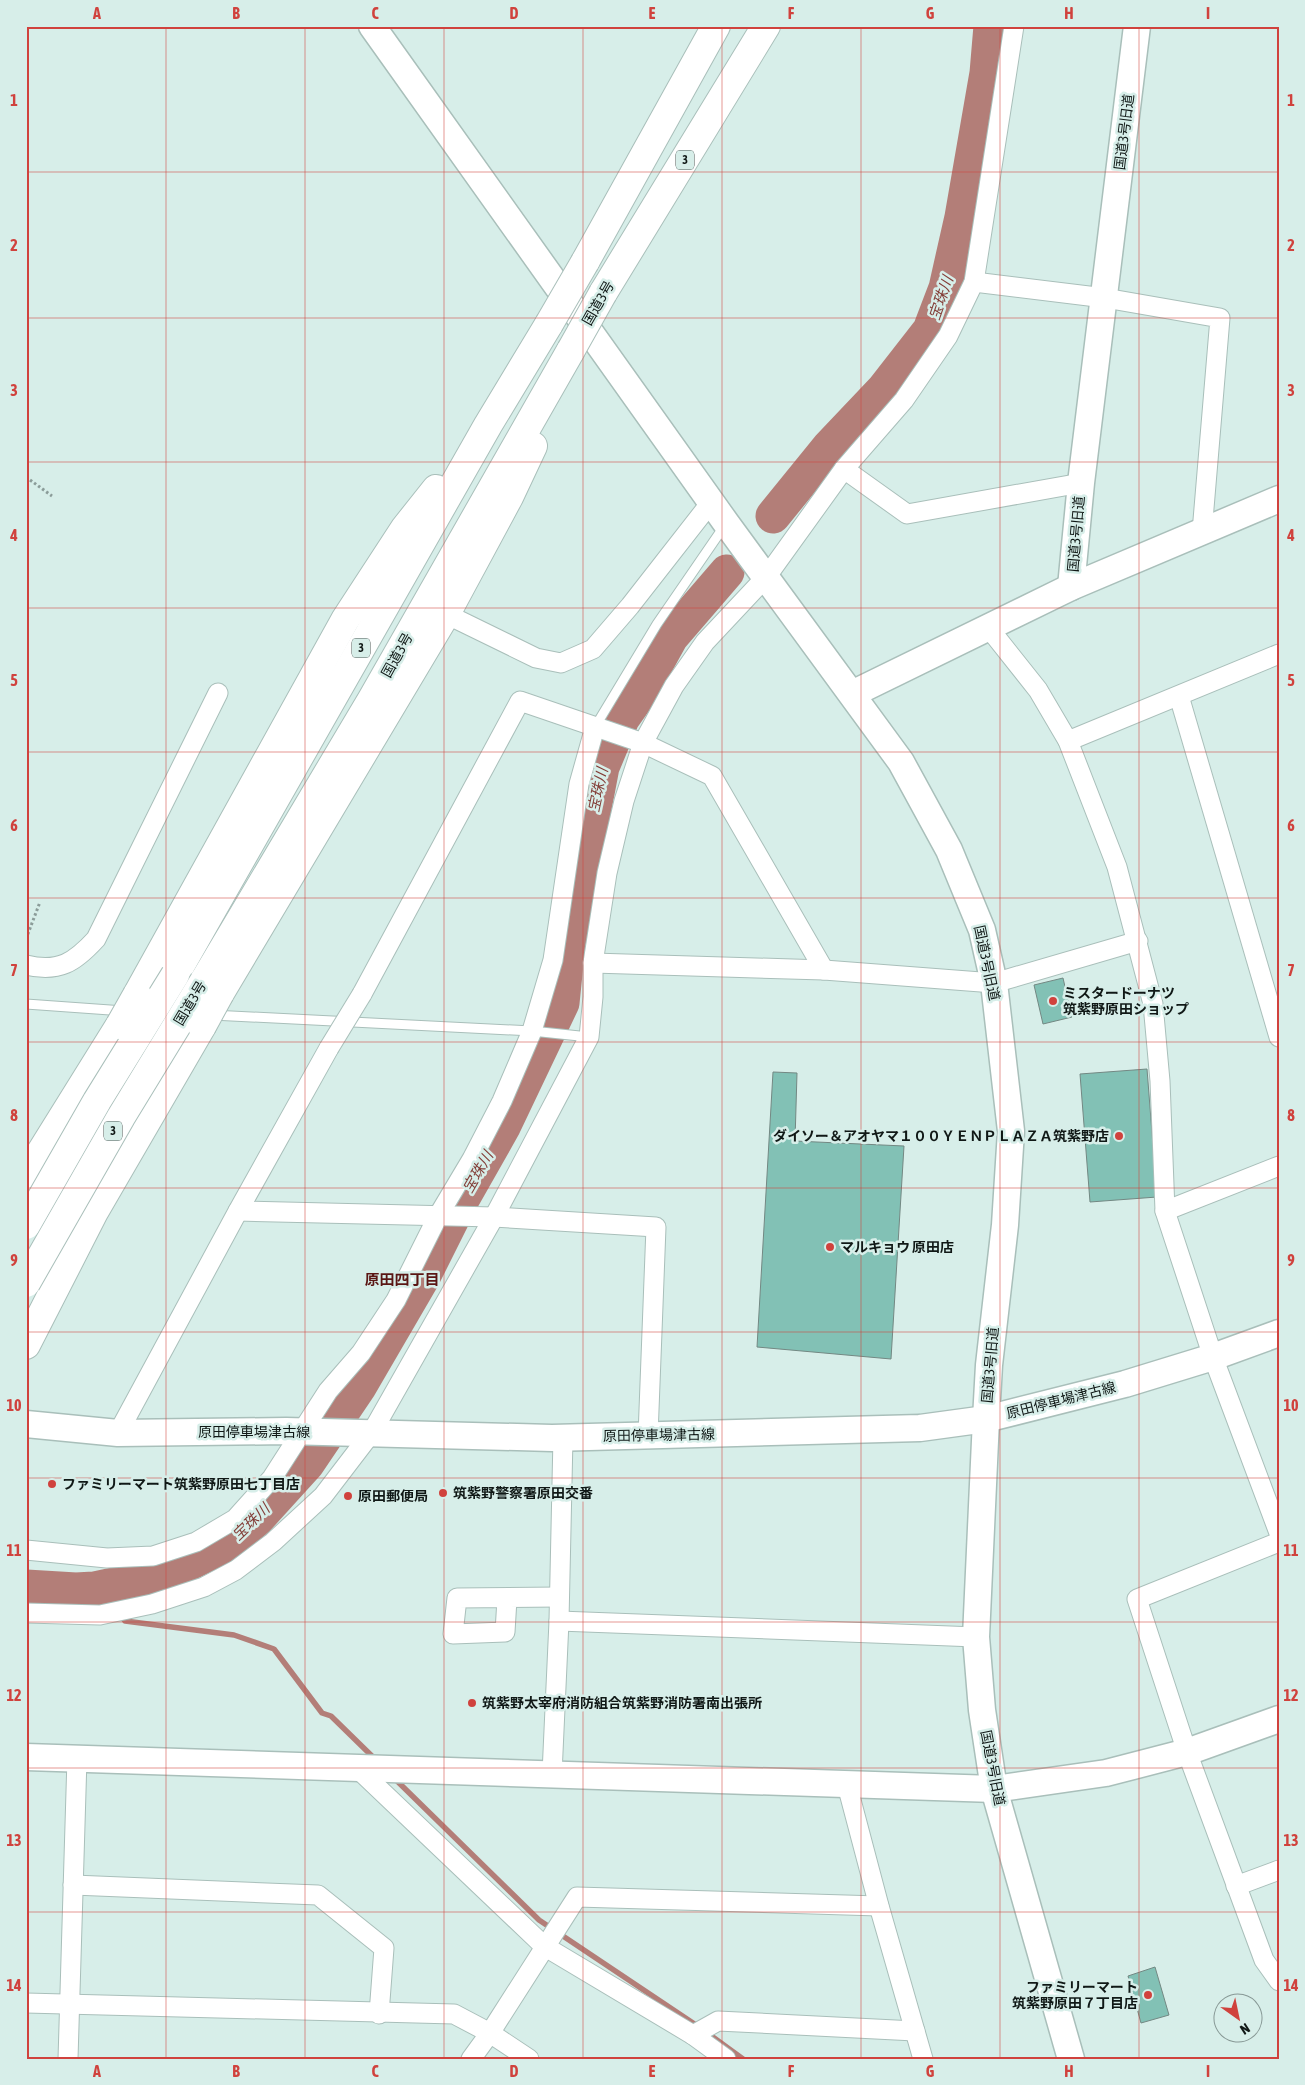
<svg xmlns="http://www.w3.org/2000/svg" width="1305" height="2085" viewBox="0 0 1305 2085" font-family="'Asap Condensed','Noto Sans JP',sans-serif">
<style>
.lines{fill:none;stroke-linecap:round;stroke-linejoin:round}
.stream{stroke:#b37e78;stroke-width:5.5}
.river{stroke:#b37e78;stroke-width:35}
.building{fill:#82c1b5;stroke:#738883}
.lane-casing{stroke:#a9bfba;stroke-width:11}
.street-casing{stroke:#a9bfba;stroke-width:21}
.secondary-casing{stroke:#a9bfba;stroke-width:29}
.highway-casing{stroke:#a9bfba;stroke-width:30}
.path{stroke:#8b9c99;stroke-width:3;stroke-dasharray:2.5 2.5;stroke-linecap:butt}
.lane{stroke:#fff;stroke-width:9}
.street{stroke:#fff;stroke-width:19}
.secondary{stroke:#fff;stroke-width:26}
.highway{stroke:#fff;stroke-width:28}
.street-bridge-casing{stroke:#a9bfba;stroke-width:21;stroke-linecap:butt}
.highway-bridge-casing{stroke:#a9bfba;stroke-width:30;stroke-linecap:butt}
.street-bridge{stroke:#fff;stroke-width:19}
.highway-bridge{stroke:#fff;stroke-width:28}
.grid{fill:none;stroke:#d0423d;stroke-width:1;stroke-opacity:0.55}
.poi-dot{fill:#d0423d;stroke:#d7eee9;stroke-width:2}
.labels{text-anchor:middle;stroke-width:5;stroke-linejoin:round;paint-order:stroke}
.shield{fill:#d7eee9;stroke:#4c5855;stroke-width:1}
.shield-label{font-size:12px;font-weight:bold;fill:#101816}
.street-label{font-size:14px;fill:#101816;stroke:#d7eee9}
.poi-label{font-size:14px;font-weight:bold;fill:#101816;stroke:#d7eee9;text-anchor:start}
.water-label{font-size:15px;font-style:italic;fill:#833d37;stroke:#d7eee9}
.neighbourhood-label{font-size:15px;font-weight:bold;fill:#5a1614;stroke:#d7eee9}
.neatline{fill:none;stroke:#d0423d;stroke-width:2}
.grid-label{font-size:16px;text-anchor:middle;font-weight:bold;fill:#d0423d}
</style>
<rect width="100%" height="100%" fill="#d7eee9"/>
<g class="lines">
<g class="stream">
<polyline points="94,1589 113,1608"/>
<polyline points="120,1615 125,1621 234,1635 274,1649 322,1713 331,1716 375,1759"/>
<polyline points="394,1778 539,1920 699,2027"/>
<polyline points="706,2032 743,2059"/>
</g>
<g class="river">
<polyline points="773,516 829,447 884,389 930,330 946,288 962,217 987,73 991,26"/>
<polyline points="26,1587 76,1590 94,1589 169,1573 230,1543 257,1519 307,1464 359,1387 423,1277 460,1203 503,1127 562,1003 568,944 602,767 622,719 639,695 671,637 727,572"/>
</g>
</g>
<g class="building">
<polygon points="1063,978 1072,1017 1043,1024 1034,985"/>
<polygon points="1147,1069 1157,1197 1090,1202 1080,1074"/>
<polygon points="773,1072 797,1073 795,1141 904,1146 891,1359 757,1347"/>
<polygon points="1155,1967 1169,2015 1141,2023 1128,1976"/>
</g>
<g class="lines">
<g class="lane-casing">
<g id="lane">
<polyline points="595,727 657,624 725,525"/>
<polyline points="26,1004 124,1011"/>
<polyline points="212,1015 532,1031 589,1037"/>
</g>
</g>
<g class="street-casing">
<g id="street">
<polyline points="974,282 1105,298 1220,318 1202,532"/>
<polyline points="844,469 907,514 1081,483"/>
<polyline points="446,614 536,658 561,663 593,649 630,606 712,501"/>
<polyline points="988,627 1038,690 1068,741 1117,867 1153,1004 1160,1081 1165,1211 1213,1357 1279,1533"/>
<polyline points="1179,696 1279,1037"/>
<polyline points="1068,741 1279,654"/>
<polyline points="593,963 824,970 994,983 1138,941"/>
<path d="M 26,965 C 59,973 75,962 96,939 L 218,693"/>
<polyline points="362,994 520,701 643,743 712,776 824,970"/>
<polyline points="238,1211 494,1217 656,1227 648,1436"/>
<polyline points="1165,1211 1279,1166"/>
<polyline points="118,1433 238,1211 329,1048"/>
<polyline points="1279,1542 1137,1599 1187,1752 1264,1960 1279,1981"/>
<polyline points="26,1550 107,1558 153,1556 196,1542 235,1519 272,1478 328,1391 361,1353 396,1300 438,1216 472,1159 502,1101 532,1031 553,960 579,784 595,727"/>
<polyline points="507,1599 505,1632 453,1634 457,1598 559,1597"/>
<polyline points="26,1613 100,1615 152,1604 204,1587 236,1570 273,1542 323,1496 372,1432 494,1217 589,1037 593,997 593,963 607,873 624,801 643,743 674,686 705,642 767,576 844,469 904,400 948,336 974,282 1014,26"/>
<polyline points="559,1621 976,1637"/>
<polyline points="356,1767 544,1946 693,2035 726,2059"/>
<polyline points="552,1774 559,1621 563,1437"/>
<polyline points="847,1785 879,1906 923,2059"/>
<polyline points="73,1885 318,1895 384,1948 379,2014"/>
<polyline points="1236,1886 1279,1870"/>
<polyline points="26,2003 454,2014 490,2033 529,2059"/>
<polyline points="693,2035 718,2021 915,2031"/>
<polyline points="68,2059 77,1758"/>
<polyline points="471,2059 490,2033 577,1897 879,1906"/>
</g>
</g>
<g class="secondary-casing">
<g id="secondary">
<polyline points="372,26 726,523 901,762 949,850 982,930 994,983 1011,1131 1005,1225 989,1365 986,1419 976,1637 982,1710 994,1789 1071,2059"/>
<polyline points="1071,587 1081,483 1137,26"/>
<polyline points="852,694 1071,587 1279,499"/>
<polyline points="26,1424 118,1433 286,1431 552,1438 920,1428 986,1419 1125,1384 1213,1357 1279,1333"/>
<polyline points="26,1757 994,1789 1106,1773 1187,1752 1279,1719"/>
</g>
</g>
<g class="highway-casing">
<g id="highway">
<polyline points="585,262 716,26"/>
<polyline points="603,293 766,26"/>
<polyline points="175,975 488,425 549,324"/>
<polyline points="204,981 372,699 571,350"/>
<polyline points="220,993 446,614 509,497 533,446"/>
<polyline points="137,995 345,620 405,528 436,489"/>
<polyline points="26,1176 120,1025"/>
<polyline points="26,1345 94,1212 202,1026"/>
</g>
</g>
<g class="path">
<polyline points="26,477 52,496"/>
<polyline points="26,939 40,902"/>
</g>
<use href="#lane" class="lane"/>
<use href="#street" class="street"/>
<use href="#secondary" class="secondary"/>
<use href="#highway" class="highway"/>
<g class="street-bridge-casing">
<polyline id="street-bridge" points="329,1048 362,994"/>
</g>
<g class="highway-bridge-casing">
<g id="highway-bridge">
<polyline points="549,324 585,262"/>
<polyline points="571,350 603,293"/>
<polyline points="120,1025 137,995"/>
<polyline points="202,1026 220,993"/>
<polyline points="26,1225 97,1101 175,975"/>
<polyline points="26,1283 121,1117 204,981"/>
</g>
</g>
<use href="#street-bridge" class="street-bridge"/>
<use href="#highway-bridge" class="highway-bridge"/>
</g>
<path class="grid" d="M 166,26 L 166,2059M 305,26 L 305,2059M 444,26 L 444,2059M 583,26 L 583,2059M 722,26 L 722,2059M 861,26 L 861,2059M 1000,26 L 1000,2059M 1139,26 L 1139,2059M 26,172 L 1279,172M 26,318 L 1279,318M 26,462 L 1279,462M 26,608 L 1279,608M 26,752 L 1279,752M 26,898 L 1279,898M 26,1042 L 1279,1042M 26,1188 L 1279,1188M 26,1332 L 1279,1332M 26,1478 L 1279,1478M 26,1622 L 1279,1622M 26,1768 L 1279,1768M 26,1912 L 1279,1912"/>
<g class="poi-dot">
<circle cx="1053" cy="1001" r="5"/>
<circle cx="1119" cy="1136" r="5"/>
<circle cx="830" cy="1247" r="5"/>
<circle cx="52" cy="1484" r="5"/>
<circle cx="443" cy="1493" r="5"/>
<circle cx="348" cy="1496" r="5"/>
<circle cx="472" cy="1703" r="5"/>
<circle cx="1148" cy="1995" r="5"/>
</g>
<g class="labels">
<g class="shield">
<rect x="676" y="150.5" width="18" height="19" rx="4"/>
<rect x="352" y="638.5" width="18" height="19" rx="4"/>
<rect x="104" y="1121.5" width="18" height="19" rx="4"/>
</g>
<g class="shield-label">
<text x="685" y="164">3</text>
<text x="361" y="652">3</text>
<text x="113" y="1135">3</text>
</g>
<g class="street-label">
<text transform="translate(1124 132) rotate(-83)" y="5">国道3号旧道</text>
<text transform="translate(598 303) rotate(-60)" y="5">国道3号</text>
<text transform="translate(1076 534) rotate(-85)" y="5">国道3号旧道</text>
<text transform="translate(397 655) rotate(-61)" y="5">国道3号</text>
<text transform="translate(987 963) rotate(78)" y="5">国道3号旧道</text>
<text transform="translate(190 1003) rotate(-59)" y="5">国道3号</text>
<text transform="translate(990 1365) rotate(-85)" y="5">国道3号旧道</text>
<text transform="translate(1061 1400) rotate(-14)" y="5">原田停車場津古線</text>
<text x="254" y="1437">原田停車場津古線</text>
<text transform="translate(659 1435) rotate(-1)" y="5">原田停車場津古線</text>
<text transform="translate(993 1768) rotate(79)" y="5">国道3号旧道</text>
</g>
<g class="poi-label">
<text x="1063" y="998">ミスタードーナツ<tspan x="1063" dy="16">筑紫野原田ショップ</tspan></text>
<text x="1109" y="1141" text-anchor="end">ダイソー＆アオヤマ１００ＹＥＮＰＬＡＺＡ筑紫野店</text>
<text x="840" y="1252">マルキョウ 原田店</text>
<text x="62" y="1489">ファミリーマート筑紫野原田七丁目店</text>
<text x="453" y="1498">筑紫野警察署原田交番</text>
<text x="358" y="1501">原田郵便局</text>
<text x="482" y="1708">筑紫野太宰府消防組合筑紫野消防署南出張所</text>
<text x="1138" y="1992" text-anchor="end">ファミリーマート<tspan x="1138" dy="16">筑紫野原田７丁目店</tspan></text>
</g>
<g class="water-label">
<text transform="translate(941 298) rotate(-71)" y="5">宝珠川</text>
<text transform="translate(598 790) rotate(-78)" y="5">宝珠川</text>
<text transform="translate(478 1172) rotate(-60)" y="5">宝珠川</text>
<text transform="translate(251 1522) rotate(-44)" y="5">宝珠川</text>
</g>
<g class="neighbourhood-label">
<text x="402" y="1285">原田四丁目</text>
</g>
</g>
<rect width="1305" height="2085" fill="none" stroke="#d7eee9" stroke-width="55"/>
<g transform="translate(1238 2018) rotate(147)"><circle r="24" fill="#d7eee9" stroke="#879895"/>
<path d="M0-4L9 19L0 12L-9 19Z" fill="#d0423d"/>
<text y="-8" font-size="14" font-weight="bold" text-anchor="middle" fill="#101816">N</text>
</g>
<rect x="28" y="28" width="1250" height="2030" class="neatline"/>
<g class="grid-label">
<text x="97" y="19">A</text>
<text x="236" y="19">B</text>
<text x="375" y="19">C</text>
<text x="514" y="19">D</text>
<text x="652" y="19">E</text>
<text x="791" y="19">F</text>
<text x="930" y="19">G</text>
<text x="1069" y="19">H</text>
<text x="1208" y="19">I</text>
<text x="14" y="106">1</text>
<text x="1291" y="106">1</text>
<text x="14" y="251">2</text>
<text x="1291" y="251">2</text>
<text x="14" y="396">3</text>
<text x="1291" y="396">3</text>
<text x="14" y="541">4</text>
<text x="1291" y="541">4</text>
<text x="14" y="686">5</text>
<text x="1291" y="686">5</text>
<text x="14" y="831">6</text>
<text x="1291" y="831">6</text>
<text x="14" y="976">7</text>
<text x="1291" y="976">7</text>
<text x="14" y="1121">8</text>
<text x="1291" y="1121">8</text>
<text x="14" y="1266">9</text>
<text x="1291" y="1266">9</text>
<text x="14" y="1411">10</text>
<text x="1291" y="1411">10</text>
<text x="14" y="1556">11</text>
<text x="1291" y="1556">11</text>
<text x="14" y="1701">12</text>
<text x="1291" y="1701">12</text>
<text x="14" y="1846">13</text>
<text x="1291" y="1846">13</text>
<text x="14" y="1991">14</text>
<text x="1291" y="1991">14</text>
<text x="97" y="2077">A</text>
<text x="236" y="2077">B</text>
<text x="375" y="2077">C</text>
<text x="514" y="2077">D</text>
<text x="652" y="2077">E</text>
<text x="791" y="2077">F</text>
<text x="930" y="2077">G</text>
<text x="1069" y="2077">H</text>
<text x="1208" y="2077">I</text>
</g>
</svg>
